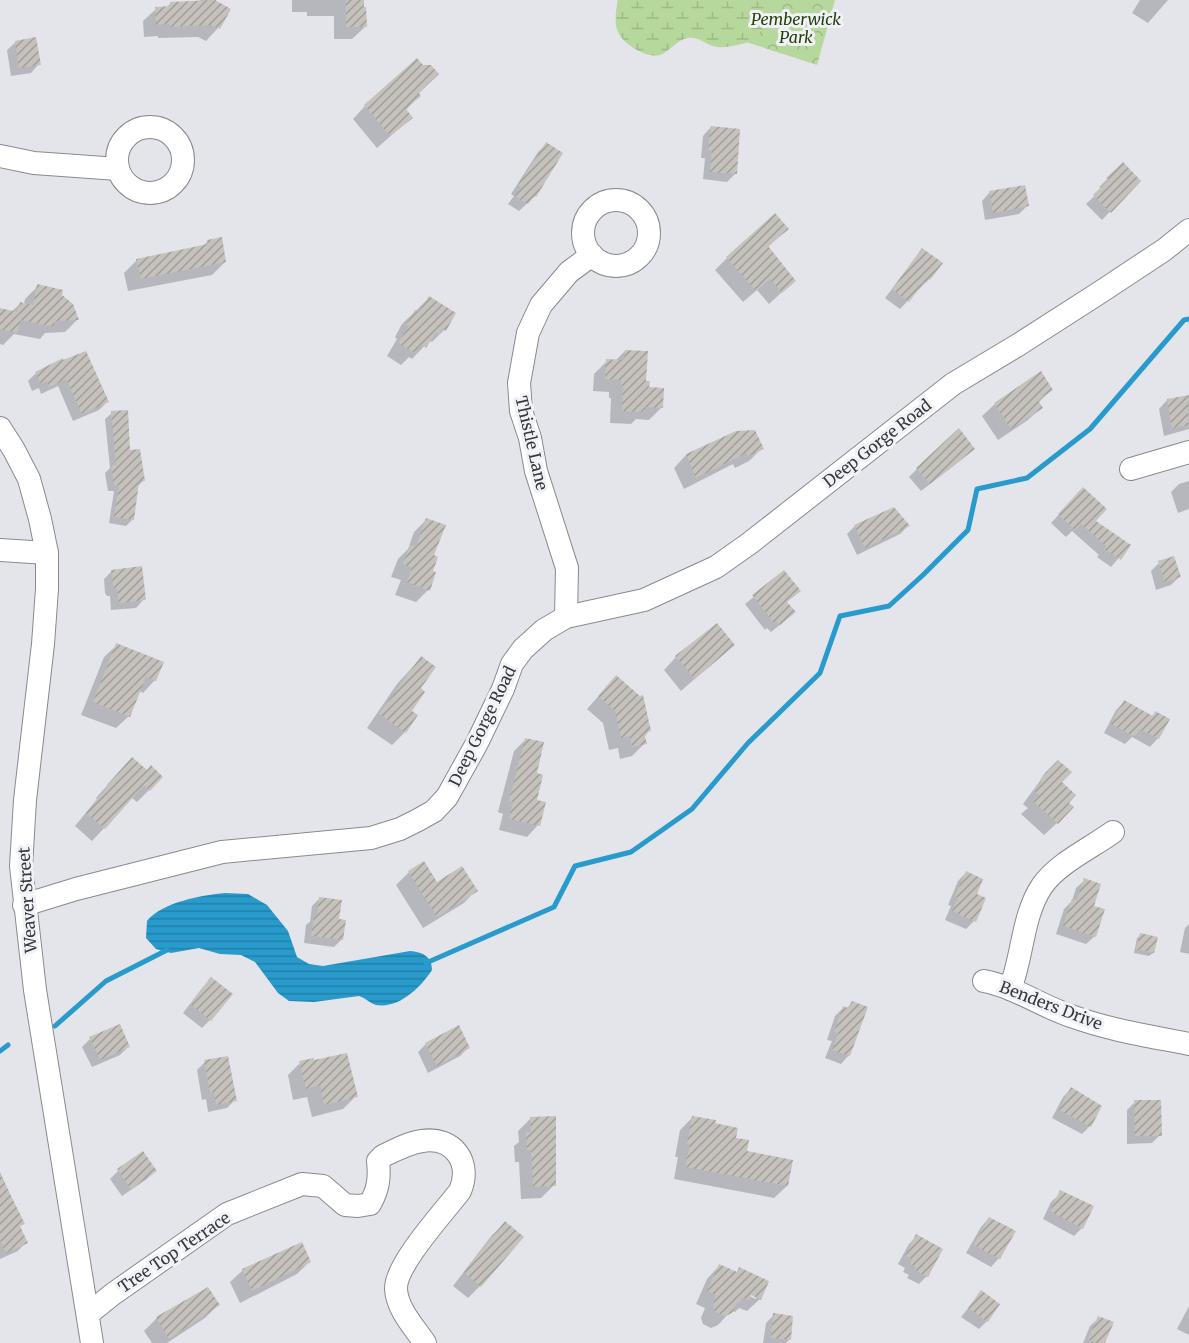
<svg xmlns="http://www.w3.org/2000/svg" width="1189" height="1343" viewBox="0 0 1189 1343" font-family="Merriweather,serif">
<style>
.forest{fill:url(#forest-crowns)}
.wetland{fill:url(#wetland-marsh)}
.water{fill:url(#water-rules)}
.shadow{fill:#0003;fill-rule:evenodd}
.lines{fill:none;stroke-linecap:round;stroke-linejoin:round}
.stream{stroke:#289bcc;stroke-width:5}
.building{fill:url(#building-hatch)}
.minor-casing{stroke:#898a8f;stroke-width:24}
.minor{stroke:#fff;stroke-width:22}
.labels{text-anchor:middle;stroke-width:6;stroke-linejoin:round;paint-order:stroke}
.park-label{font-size:16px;font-style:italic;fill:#244104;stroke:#f1f2f8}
.street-label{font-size:16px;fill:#37383a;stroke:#f1f2f8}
</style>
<defs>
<pattern id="forest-crowns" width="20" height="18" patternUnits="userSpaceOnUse" patternTransform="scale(1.5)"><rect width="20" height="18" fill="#b6d89d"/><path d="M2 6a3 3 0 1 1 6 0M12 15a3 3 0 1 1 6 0" fill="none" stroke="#9dba88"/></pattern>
<pattern id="wetland-marsh" width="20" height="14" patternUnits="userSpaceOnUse" patternTransform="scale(1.5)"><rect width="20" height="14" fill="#b6d89d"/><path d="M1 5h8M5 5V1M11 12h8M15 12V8" fill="none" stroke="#9dba88"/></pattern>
<pattern id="water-rules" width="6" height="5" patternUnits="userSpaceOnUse" patternTransform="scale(1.5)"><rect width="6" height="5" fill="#289bcc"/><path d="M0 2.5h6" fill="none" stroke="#237fa7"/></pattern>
<pattern id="building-hatch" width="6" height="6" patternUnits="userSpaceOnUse" patternTransform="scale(1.5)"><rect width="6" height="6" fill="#c5c1bc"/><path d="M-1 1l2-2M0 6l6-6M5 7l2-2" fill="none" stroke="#a19e9a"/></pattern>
</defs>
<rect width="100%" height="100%" fill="#e4e5eb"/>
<polygon class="forest" points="616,0 835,0 817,65"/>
<path class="wetland" d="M 618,0 L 782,0 L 754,41 C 742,43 725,50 713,46 C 704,43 698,36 687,38 C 677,40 670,51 660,55 C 647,59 623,44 618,32 C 614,24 616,8 618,0 Z"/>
<path class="water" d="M 225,893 L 248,894 L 267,905 L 288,931 L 297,957 L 309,964 L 323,966 L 410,951 C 422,952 432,956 432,970 C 421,987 399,1009 376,1005 C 369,1003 366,998 359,996 L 314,1002 L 289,1001 L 278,993 L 255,962 L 241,955 L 220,954 L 199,948 L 171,953 L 156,949 L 146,938 L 147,921 C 162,902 203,895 225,893 Z"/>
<g class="shadow">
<polygon points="200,0 212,0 229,9 218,28 206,41 198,37 158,38 158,36 144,37 143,21 156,9 166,8 171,3 198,2"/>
<polygon points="292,0 362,0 365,27 352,39 334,39 334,16 307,16 307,12 292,12"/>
<polygon points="1140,0 1168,0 1148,23 1132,13"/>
<polygon points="16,42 39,64 31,73 11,76 7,50"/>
<polygon points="417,94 419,96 405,111 411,118 377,148 353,119 365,106"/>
<polygon points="711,127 735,174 727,182 703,179 705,158 701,158 703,136"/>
<polygon points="546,144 535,196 519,211 508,204 514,196 511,194 538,152"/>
<polygon points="1123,164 1139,181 1102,220 1086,204 1102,189 1099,187"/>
<polygon points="990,192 1027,206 1019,214 985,220 982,201"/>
<polygon points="787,229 767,248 794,281 769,304 757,290 743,302 715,270 727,258"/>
<polygon points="208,241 225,262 212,275 128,291 124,273 137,260 202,247"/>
<polygon points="922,250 929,279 900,309 885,298"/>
<polygon points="38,286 60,295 77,320 65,332 45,333 40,339 14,334 3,345 0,344 0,312 11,312 20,304 24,304 25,299"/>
<polygon points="429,298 444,330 432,342 429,341 412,359 409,357 401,365 387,356 397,339 395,337 402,324"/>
<polygon points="625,351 648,389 662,407 649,420 636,419 631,424 610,423 611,398 609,398 609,392 593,391 594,374 607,361 615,361"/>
<polygon points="62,360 107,402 99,410 73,421 58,386 41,394 39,388 32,391 28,381 36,373"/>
<polygon points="1051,390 1038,403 1041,408 1028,420 998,440 982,416 995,404"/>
<polygon points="1189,396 1189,429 1164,436 1159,409 1167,400"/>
<polygon points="112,413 143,481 137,487 133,519 126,526 109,523 114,491 108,491 105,473 110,468 105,419"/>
<polygon points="736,433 762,448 749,461 735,468 733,464 684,489 674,468 686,455"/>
<polygon points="965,457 921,491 909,477 917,469"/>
<polygon points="1189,481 1189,509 1178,513 1171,492 1179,484"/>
<polygon points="1075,497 1093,521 1129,546 1111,567 1097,557 1099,555 1072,531 1066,537 1051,523"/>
<polygon points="427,519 432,556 431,572 428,590 416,602 395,595 401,580 391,577 398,559 408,549 414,532"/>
<polygon points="855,526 908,526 900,534 857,555 847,534"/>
<polygon points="1159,563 1179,577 1171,585 1156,590 1151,571"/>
<polygon points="112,571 144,599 136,608 111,610 110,596 107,596 105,593 104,579"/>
<polygon points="784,572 786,620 771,632 767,628 765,630 745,604"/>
<polygon points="117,645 155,680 143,693 139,691 129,716 116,728 81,715 104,657"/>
<polygon points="733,645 681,691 664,670 676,657"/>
<polygon points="421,658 419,689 410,712 405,732 392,745 367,728 397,684"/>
<polygon points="604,690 649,731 644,737 645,743 632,756 620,759 618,748 609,750 603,723 587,709"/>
<polygon points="1124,702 1151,717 1155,713 1168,719 1158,738 1150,747 1132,737 1125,744 1104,733 1116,710"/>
<polygon points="526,739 535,774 535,801 538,825 527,837 499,830 503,814 498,812 514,751"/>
<polygon points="120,771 146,772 149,790 137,802 132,798 92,841 75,826 97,799 96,798"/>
<polygon points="1045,774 1060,783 1067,803 1057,823 1044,835 1021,814 1028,808 1023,804"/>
<polygon points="423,863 436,884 476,890 464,903 423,928 396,885 408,873"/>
<polygon points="966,873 975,894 974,921 966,929 945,920 951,906 948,905 958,881"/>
<polygon points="1085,880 1092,906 1095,936 1086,944 1056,934 1064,909 1072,901 1076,888"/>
<polygon points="320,898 338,920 342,939 334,947 304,943 306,925 310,922 312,906"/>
<polygon points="1189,924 1189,954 1180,952 1185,928"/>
<polygon points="1141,935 1153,953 1149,956 1134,953 1137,938"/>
<polygon points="203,987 210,1020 202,1028 183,1013"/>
<polygon points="852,1003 849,1055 841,1064 825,1058 832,1041 827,1040 835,1016 843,1008 846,1009"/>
<polygon points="90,1039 128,1047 120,1055 92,1067 82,1047"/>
<polygon points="426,1044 468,1048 460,1056 428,1073 418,1052"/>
<polygon points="205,1062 235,1100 227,1108 208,1112 206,1099 202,1100 197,1070"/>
<polygon points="300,1063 356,1096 343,1109 312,1117 307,1097 293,1100 288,1075"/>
<polygon points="1071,1089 1090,1126 1082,1134 1052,1118 1063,1097"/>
<polygon points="1135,1102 1160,1135 1152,1143 1127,1144 1127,1110"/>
<polygon points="531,1118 554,1185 541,1198 521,1199 519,1162 515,1162 514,1146 519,1142 518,1131"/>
<polygon points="692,1118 734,1139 745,1152 787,1186 774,1198 674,1179 678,1157 675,1157 680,1130"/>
<polygon points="118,1171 155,1171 147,1179 122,1196 110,1179"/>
<polygon points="0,1172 23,1223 19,1227 26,1242 18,1251 0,1259"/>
<polygon points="1060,1194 1082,1228 1074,1236 1043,1219 1051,1202"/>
<polygon points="989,1218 1014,1232 999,1258 991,1267 966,1253 981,1227"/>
<polygon points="505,1223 480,1286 468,1298 453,1286 492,1235"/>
<polygon points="917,1236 927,1276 919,1284 907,1278 909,1275 903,1272 905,1268 898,1264 909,1244"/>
<polygon points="310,1261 297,1274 240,1303 230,1282 243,1270"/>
<path d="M 719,1266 L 736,1273 L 740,1269 L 760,1299 L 747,1311 L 739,1308 L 735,1312 L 731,1311 L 718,1325 L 711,1328 L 703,1324 L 701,1318 L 705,1308 L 696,1304 L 707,1279 ZM 743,1293 L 756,1296 L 756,1299 Z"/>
<polygon points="981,1292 987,1321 979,1329 961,1317"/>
<polygon points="190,1298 218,1305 205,1318 167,1343 152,1343 144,1331 157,1318"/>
<polygon points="1189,1306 1189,1335 1177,1329"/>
<polygon points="774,1315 789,1340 786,1343 763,1343 766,1323"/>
<polygon points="1099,1318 1103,1343 1083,1343 1090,1326"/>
</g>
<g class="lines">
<g class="stream">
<polyline points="426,963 554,907 575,866 631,852 692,809 748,743 820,673 840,616 889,606 923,575 968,530 977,489 1027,478 1090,429 1184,320 1189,319"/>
<polyline points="55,1026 106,981 167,950"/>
<polyline points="0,1051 8,1045"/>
</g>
</g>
<g class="building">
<polygon points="215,0 231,9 220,29 211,25 170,27 170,24 156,25 155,7 171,6 170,2"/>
<polygon points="346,0 364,0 364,7 366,7 367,27 346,27"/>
<polygon points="36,37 41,65 19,68 15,41"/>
<polygon points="417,58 423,65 431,65 439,74 419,93 421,96 406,109 413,118 390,136 364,105"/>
<polygon points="711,126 740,129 737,174 710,172 712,150 708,150"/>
<polygon points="546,142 563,153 536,197 534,196 528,204 515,196 521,187 518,185"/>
<polygon points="1123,162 1141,181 1111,213 1093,195 1109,180 1106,178"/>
<polygon points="1025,185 1029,206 993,213 989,191"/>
<polygon points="775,213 789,229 768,246 796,281 782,293 770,279 756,291 726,257"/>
<polygon points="222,237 226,262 141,279 136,259 208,244 207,240"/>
<polygon points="922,248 943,263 930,280 929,279 926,283 924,282 909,302 892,289"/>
<polygon points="37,284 63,290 62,295 73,304 79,320 55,321 54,327 21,320 17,333 0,329 0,308 17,312 20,302 33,305"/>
<polygon points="429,296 456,313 446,331 442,329 439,334 436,332 426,348 421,344 415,353 398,343 409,326 406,324 415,310 418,312"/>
<polygon points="625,350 648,351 646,381 650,381 649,387 664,388 663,408 645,407 645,412 622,411 623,386 621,385 621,380 605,379 606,359 624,360"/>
<polygon points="86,351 109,402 82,414 66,379 49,387 47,381 41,384 35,372 63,358 63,360"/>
<polygon points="1041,371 1053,390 1038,400 1043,408 1011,429 994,403"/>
<polygon points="1189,395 1188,425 1172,428 1167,399"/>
<polygon points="128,410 130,450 140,449 145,481 139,482 134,520 114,517 119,485 114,486 111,465 116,465 111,411"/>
<polygon points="959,428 975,449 930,484 916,468"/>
<polygon points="755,430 764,449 748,456 746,453 696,478 686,454 736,431"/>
<polygon points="1083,487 1107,509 1096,521 1131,545 1121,560 1104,549 1106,546 1081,524 1075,530 1058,514"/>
<polygon points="894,507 910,526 865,548 854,525"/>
<polygon points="426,518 446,525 434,555 438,557 433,571 436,572 430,591 407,582 412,568 403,564 410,545 416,547"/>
<polygon points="1174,556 1181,577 1165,582 1158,561"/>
<polygon points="142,566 146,600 119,603 117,589 115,589 113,585 111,570"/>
<polygon points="784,570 801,591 787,602 796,612 780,625 776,621 774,623 752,595"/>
<polygon points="717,623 735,645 695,679 675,656"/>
<polygon points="116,643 164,662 156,681 146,677 130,717 93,702"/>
<polygon points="421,656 436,667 421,688 425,692 412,711 418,715 406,733 379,714"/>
<polygon points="616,675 640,696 643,695 651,731 644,733 647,744 632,747 630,736 621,738 615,711 598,696"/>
<polygon points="1124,700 1153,716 1155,711 1170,719 1159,739 1139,729 1135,737 1111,724"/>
<polygon points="525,738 544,742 537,773 543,775 537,800 546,802 540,826 509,819 513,802 509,801"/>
<polygon points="132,757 147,770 151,765 163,777 150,791 144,785 105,829 86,813 108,786 107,785"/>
<polygon points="1058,760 1072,772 1062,782 1076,795 1069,803 1074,807 1058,824 1033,801 1039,795 1034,790 1042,782 1040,780 1045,773"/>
<polygon points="424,861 437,882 462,866 478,891 437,917 408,871"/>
<polygon points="966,871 983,879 977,894 986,898 976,922 952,911 958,898 955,896"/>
<polygon points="1084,878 1101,884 1094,906 1105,909 1096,937 1063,926 1072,899 1077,900"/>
<polygon points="319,897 342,900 339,919 346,920 343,940 311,936 314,916 317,916"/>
<polygon points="1140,933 1158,937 1154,953 1136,949"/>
<polygon points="211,977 233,994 211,1021 190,1004"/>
<polygon points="852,1001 868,1007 850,1056 832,1050 839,1033 834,1032 843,1006 848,1008"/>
<polygon points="120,1024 130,1047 100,1060 89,1037"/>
<polygon points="459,1025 470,1048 437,1066 425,1043"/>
<polygon points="347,1053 358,1097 324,1105 320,1085 306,1089 299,1061 314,1058 314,1060"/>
<polygon points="228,1056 237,1101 216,1105 214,1092 210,1092 204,1060"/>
<polygon points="1071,1087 1102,1106 1091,1127 1059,1110"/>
<polygon points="1134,1100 1161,1100 1162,1136 1135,1136"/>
<polygon points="556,1116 556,1186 533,1187 531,1150 527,1150 526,1132 531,1132 530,1117"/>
<polygon points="692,1116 716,1120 715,1123 738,1128 736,1138 749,1140 747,1151 793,1160 788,1186 685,1167 690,1145 687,1144"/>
<polygon points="143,1151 157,1171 131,1189 117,1169"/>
<polygon points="0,1174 25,1224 20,1226 28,1243 6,1253 0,1240"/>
<polygon points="1060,1190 1094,1206 1083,1229 1050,1211"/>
<polygon points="989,1217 1016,1231 1000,1259 974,1245"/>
<polygon points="505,1221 524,1237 481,1287 464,1272"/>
<polygon points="916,1234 943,1249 928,1277 914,1270 916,1267 910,1264 912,1259 905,1256"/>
<polygon points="302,1242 311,1262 252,1291 242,1269"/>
<polygon points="719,1264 737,1272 739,1267 769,1281 761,1300 751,1295 749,1300 742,1297 739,1303 737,1302 732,1313 725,1316 715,1312 713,1305 716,1295 707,1291"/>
<polygon points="208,1287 220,1305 169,1339 156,1317"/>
<polygon points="981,1290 1000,1304 988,1322 968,1308"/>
<polygon points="773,1313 793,1316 791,1340 771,1338"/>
<polygon points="1098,1316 1114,1322 1105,1343 1097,1343 1088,1339"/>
</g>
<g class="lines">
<g class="minor-casing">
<g id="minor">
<circle cx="150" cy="160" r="33"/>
<polyline points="0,156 34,163 118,169"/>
<circle cx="616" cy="233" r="33"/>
<polyline points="0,428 14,450 29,479 40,519 47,553 47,589 43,644 25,800 21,866 35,990 92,1343"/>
<polyline points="1131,469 1189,452"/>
<polyline points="0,550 47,553"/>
<polyline points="566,617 567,568 536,471 530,438 521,411 519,383 528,333 541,305 569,272 592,255"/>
<polyline points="24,905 76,889 222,852 371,838 400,829 418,820 434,811 447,797 477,743 503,689 512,664 523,649 544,630 566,617 644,600 716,567 750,543 953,384 1018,345 1099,293 1164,250 1189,230"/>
<path d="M 984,981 C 1015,987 1041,1006 1071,1016 C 1109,1030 1149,1036 1189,1044"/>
<path d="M 1010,989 C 1023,956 1022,916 1042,886 C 1058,863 1091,848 1113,832"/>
<path d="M 88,1314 L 113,1294 L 227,1214 L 302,1184 L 323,1186 L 345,1205 L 358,1206 L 370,1204 C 378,1190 380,1178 378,1161 L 383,1156 C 395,1150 408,1143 422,1141 C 454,1136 472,1163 460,1191 C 444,1212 395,1265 396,1289 C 397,1309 414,1327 425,1343"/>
</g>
</g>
<use href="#minor" class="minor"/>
</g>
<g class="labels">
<g class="park-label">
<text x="796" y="25">Pemberwick<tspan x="796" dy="18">Park</tspan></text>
</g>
<g class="street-label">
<text transform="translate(532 443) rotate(77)" y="6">Thistle Lane</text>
<text transform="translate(877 443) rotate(-38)" y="6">Deep Gorge Road</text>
<text transform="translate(482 726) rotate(-64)" y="6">Deep Gorge Road</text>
<text transform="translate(27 900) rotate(-94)" y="6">Weaver Street</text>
<text transform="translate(1051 1005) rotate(21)" y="6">Benders Drive</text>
<text transform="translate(174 1252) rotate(-34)" y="6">Tree Top Terrace</text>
</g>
</g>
</svg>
